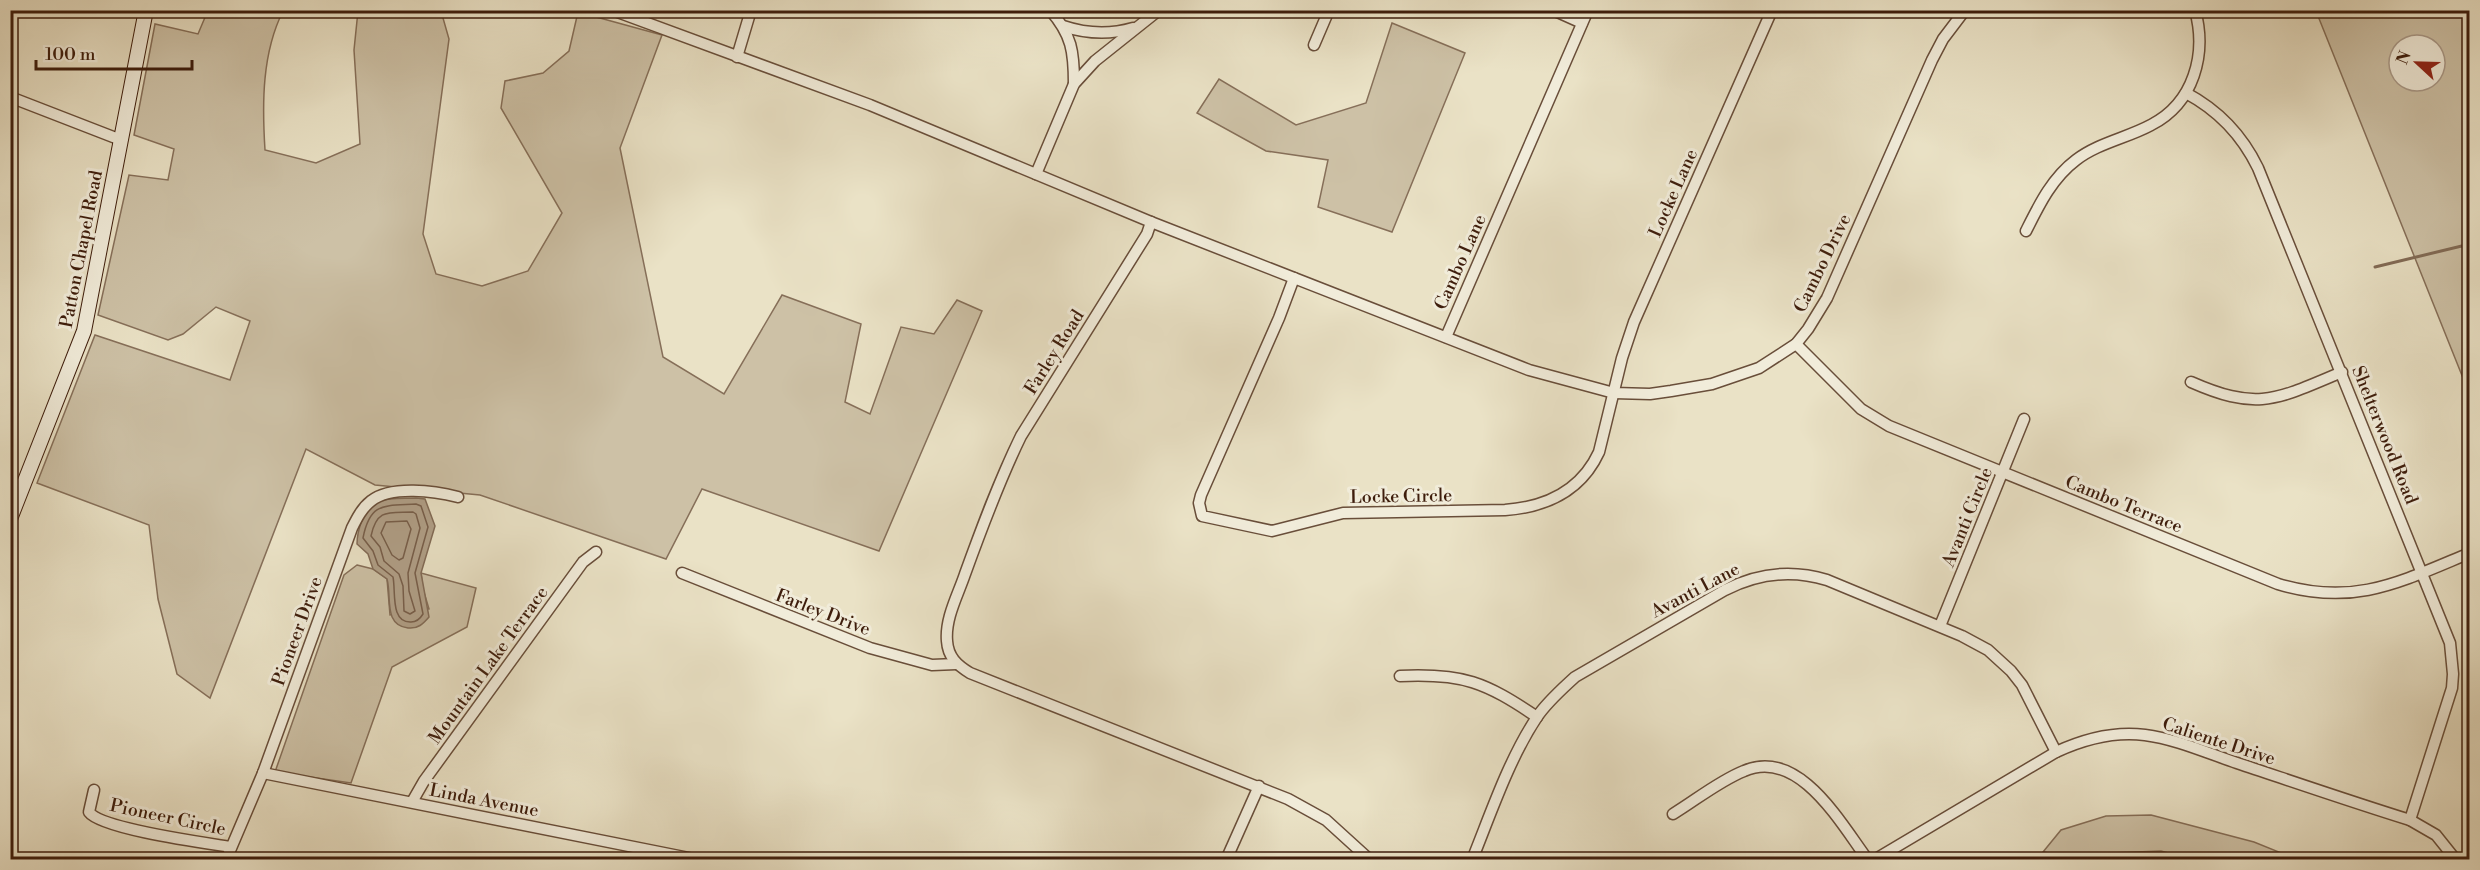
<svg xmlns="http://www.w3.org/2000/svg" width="2480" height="870" viewBox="0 0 2480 870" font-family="'Libre Bodoni',serif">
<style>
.green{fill:#cdc1a6;stroke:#866f59;stroke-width:1.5;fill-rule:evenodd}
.water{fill:#b09f87;stroke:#826b56;stroke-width:1.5}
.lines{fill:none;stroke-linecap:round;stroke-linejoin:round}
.shore{stroke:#775e4a;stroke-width:1.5}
.stream{stroke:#826b56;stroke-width:3}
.street-casing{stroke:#694e3a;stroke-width:13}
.secondary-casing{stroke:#3e1d0c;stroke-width:16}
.street{stroke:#f1ecda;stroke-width:10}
.secondary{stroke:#f1ecda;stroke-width:14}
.labels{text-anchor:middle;stroke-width:6;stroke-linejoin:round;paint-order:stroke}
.street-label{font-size:18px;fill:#3e1d0c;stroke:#f1ecda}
</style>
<rect width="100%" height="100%" fill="#eae2c6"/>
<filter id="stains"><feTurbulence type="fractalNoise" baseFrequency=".00333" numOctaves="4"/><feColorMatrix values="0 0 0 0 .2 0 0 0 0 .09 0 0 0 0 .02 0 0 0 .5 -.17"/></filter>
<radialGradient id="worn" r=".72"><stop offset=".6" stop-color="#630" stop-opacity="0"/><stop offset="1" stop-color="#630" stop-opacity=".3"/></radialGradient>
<g class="green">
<path d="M 212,11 L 283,11 C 262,53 262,103 265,150 L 316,163 L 360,144 L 354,50 L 358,11 L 441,11 L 449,39 L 423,234 L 436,274 L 482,286 L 528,271 L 562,213 L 501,108 L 505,81 L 543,73 L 569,51 L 578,12 L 662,35 L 620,148 L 663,357 L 724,394 L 782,295 L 861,324 L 845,402 L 870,414 L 901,327 L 934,334 L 957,300 L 982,311 L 879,551 L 702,489 L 666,559 L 480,495 L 375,485 L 306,449 L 210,698 L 177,674 L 158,599 L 149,525 L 37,483 L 95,335 L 230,380 L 250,321 L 216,307 L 183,334 L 168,340 L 98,315 L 129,175 L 168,180 L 174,149 L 134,135 L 155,24 L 198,34 L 206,15 Z"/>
<path d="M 2316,11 L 2469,11 L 2469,393 ZM 2399,45 L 2435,45 L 2435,81 L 2399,81 Z"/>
<polygon points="1392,23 1465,53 1392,232 1318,207 1328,160 1266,151 1197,113 1219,79 1296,125 1366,103"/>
<polygon points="357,565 373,569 387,579 390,615 429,609 423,589 421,573 476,588 467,627 392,667 351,783 275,772 344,575"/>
<polygon points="2151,815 2254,842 2296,859 2190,859 2161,851 2061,855 2043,852 2061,830 2106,816"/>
</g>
<path class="water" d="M 416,498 L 425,499 L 435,526 L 421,573 L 429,617 C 423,624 418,629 408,628 C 383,625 392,597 387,579 L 373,569 L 368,554 L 357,544 C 357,536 359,528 362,520 C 373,494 392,499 416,498 Z"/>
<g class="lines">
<g class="shore">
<path d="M 416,504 L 421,506 L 428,527 L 415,573 L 423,614 C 420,619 417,622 411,622 C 390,623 396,591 393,577 L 378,565 L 373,551 L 363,538 C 370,502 384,506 416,504 Z"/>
<path d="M 413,512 L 416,514 L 420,528 L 408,573 L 409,591 L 415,611 L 410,614 L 404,611 L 403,586 L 399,574 L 384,561 L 380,547 L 371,536 C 377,508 389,513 413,512 Z"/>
<polygon points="407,521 411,529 403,558 399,560 392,555 381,533 386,522"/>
</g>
<polyline class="stream" points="2375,267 2470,244"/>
<g class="street-casing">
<g id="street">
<polyline points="612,10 870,105 1151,222 1529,370 1614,393 1650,394 1671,391 1712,384 1759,368 1796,344 1808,329 1827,298 1932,60 1943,39 1965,10"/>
<path d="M 1050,10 C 1072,35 1074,52 1074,84"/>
<polyline points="1553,10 1582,23"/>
<path d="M 1063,26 C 1087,34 1109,35 1133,28"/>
<polyline points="1314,45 1329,10"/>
<polyline points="737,57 751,10"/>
<path d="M 2186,93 C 2218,110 2242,135 2258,168 L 2450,643 L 2453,674 L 2452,688 L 2410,820"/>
<polyline points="10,97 121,140"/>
<polyline points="1036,174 1074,84 1095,61 1159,10"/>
<path d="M 1151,222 L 1147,234 L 1021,436 C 999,481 982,527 965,574 C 958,595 945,618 947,641 C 948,657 957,665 970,673 L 1288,799 L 1326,820 L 1370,860"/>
<path d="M 2026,231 C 2039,205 2052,178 2076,160 C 2098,143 2127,138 2151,125 C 2194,103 2207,54 2195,10"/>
<path d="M 1294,278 L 1279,318 L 1201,495 L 1199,503 L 1202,516 L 1272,531 L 1343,513 L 1505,510 C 1546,507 1581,491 1599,452 L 1622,358 L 1634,322 L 1772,10"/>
<polyline points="1446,337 1588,10"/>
<path d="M 1796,344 L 1861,409 L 1889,426 L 2278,584 C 2354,607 2400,582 2470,553"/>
<path d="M 2191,382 C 2259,412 2277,399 2342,372"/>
<polyline points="682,573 870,648 932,665 956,664"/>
<polyline points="1940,626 2024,419"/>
<path d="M 1400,676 C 1463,673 1485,682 1537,717"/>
<polyline points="263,773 699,860"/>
<path d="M 94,790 L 89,812 C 101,829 206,843 231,847"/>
<polyline points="412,802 424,781 583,562 596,552"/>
<path d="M 1673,814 C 1696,800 1719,781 1744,771 C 1799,747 1841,824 1868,860"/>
<path d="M 226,860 L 263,773 L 352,528 C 357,518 362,508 371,501 C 391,485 435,491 458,497"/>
<polyline points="1226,860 1259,786"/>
<path d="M 1472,860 C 1491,813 1509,759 1537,717 C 1547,702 1561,690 1575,677 L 1725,590 C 1758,573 1791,569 1827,580 L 1962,636 L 1988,650 L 2011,671 L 2022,685 L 2056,752"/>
<path d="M 1874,860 L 2056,752 C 2084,739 2114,731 2145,735 C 2176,739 2207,753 2237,763 C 2294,782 2352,802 2410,820 L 2436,835 L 2456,860"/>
</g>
</g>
<g class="secondary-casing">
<polyline id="secondary" points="10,519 84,331 146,10"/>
</g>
<use href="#street" class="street"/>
<use href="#secondary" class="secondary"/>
</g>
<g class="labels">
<g class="street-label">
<text transform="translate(1673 193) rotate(-66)" y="6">Locke Lane</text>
<text transform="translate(81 249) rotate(-79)" y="6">Patton Chapel Road</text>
<text transform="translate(1460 262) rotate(-66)" y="6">Cambo Lane</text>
<text transform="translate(1822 263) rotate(-64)" y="6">Cambo Drive</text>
<text transform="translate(1054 352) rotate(-58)" y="6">Farley Road</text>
<text transform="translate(2385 435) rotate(68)" y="6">Shelterwood Road</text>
<text transform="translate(1401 496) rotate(-1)" y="6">Locke Circle</text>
<text transform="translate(2124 504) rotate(22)" y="6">Cambo Terrace</text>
<text transform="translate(1967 517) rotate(-68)" y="6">Avanti Circle</text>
<text transform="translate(1695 590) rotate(-28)" y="6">Avanti Lane</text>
<text transform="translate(823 612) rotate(21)" y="6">Farley Drive</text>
<text transform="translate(297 631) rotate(-70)" y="6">Pioneer Drive</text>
<text transform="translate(488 665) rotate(-54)" y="6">Mountain Lake Terrace</text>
<text transform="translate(2219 741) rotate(18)" y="6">Caliente Drive</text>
<text transform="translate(484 800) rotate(11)" y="6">Linda Avenue</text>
<text transform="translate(168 817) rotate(12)" y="6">Pioneer Circle</text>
</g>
</g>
<rect width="2480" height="870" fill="none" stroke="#eae2c6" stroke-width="36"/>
<rect x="12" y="12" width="2456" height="846" fill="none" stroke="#3e1d0c" stroke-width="3"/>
<rect x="18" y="18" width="2444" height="834" fill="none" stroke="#3e1d0c" stroke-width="1.5"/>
<g transform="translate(2417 63) rotate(292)"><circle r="28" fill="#f1ecda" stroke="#a99988" stroke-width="1.5"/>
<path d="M0-4.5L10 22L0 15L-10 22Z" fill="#8f2418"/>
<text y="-9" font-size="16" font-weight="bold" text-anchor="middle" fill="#3e1d0c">N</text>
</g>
<path d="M36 60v9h156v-9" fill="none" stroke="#3e1d0c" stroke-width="3"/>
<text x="45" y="60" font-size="18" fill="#3e1d0c" stroke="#f1ecda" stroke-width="4.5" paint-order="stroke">100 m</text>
<rect width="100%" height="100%" filter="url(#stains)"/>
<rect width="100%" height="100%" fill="url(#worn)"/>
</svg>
